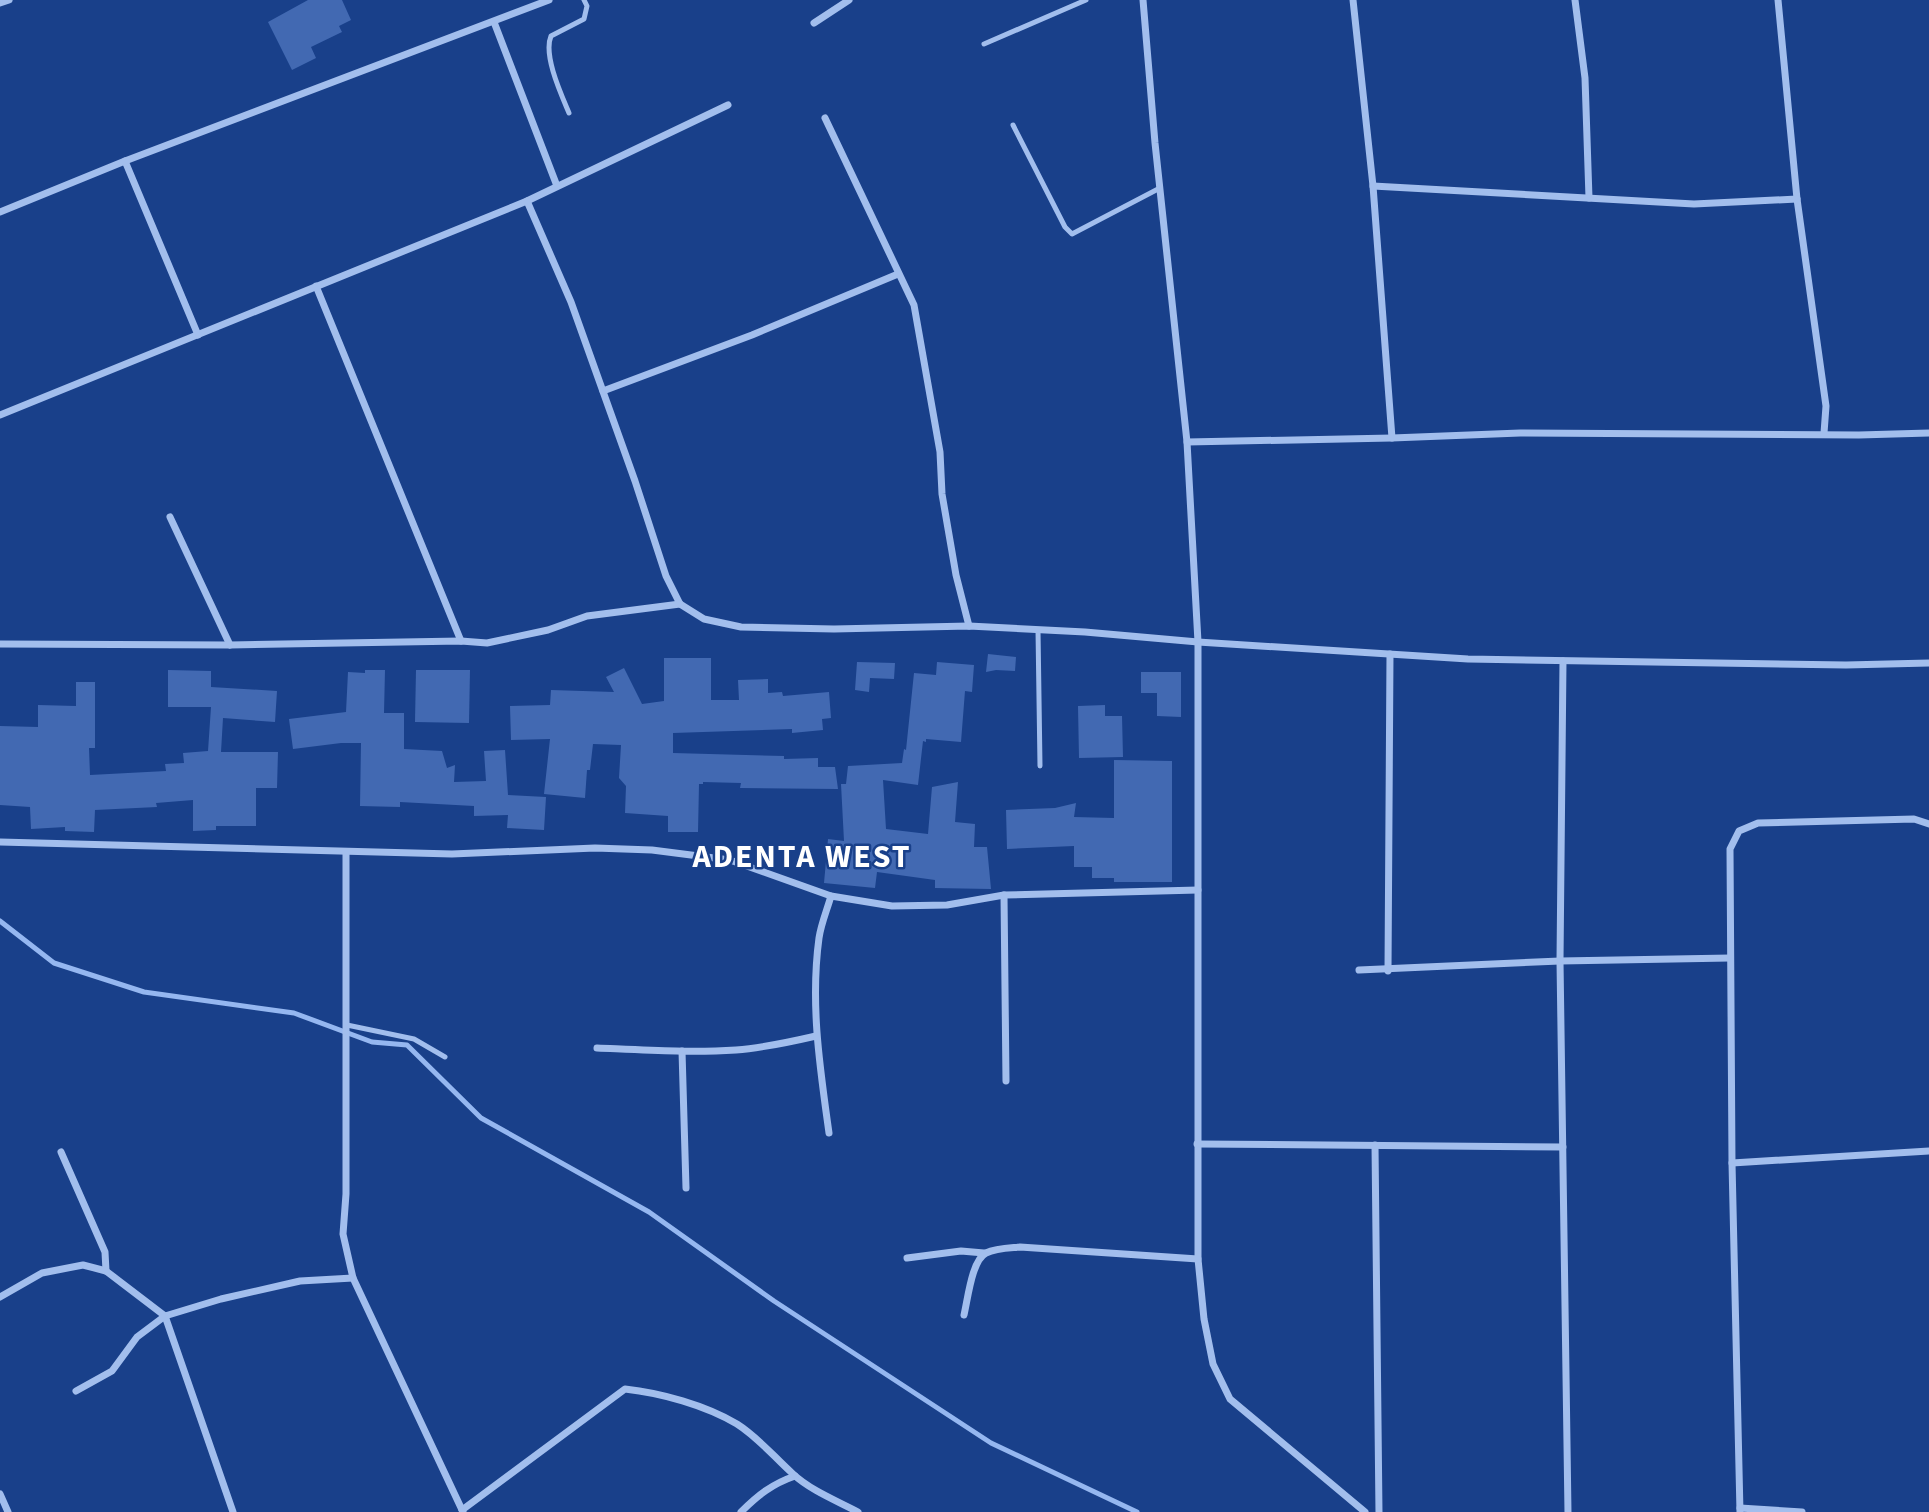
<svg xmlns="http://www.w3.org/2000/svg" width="1929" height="1512" viewBox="0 0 1929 1512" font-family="'Source Sans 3',sans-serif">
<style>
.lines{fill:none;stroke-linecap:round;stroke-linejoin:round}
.stream{stroke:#95b7f0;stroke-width:5}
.building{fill:#4269b2}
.lane{stroke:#a2beed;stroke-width:5}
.street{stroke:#a2beed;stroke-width:7}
.labels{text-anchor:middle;stroke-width:5;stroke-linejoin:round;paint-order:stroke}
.district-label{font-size:32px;font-weight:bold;letter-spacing:2px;fill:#fff;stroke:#19408a}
</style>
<rect width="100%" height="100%" fill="#19408a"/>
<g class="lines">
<polyline class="stream" points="0,921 54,963 144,992 294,1013 372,1042 407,1045 481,1118 649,1212 774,1301 991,1443 1137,1512"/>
</g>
<g class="building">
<polygon points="308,0 342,0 351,20 339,26 342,32 311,47 316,58 292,70 268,22"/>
<polygon points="988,654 1016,657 1015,671 996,670 986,672"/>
<polygon points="664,658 711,658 711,700 739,700 738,680 768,679 768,693 782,692 783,696 829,692 831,718 822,719 823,730 792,733 792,729 673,733 673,753 784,756 784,759 818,758 818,767 835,767 838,789 740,788 741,783 703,782 703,784 699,784 698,832 668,832 668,816 625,813 626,786 619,778 621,745 593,744 590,770 587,770 585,798 544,794 550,739 511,740 510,706 550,705 551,690 614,692 606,677 624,668 642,704 664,701"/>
<polygon points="857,662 895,663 894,679 870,678 869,692 855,690"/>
<polygon points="937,662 974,665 972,692 965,691 961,742 926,739 926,742 923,741 918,785 883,780 886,829 928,834 932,787 958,782 955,822 975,824 974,847 987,847 991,889 935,888 935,880 877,872 875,888 824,883 828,839 844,841 841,784 846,784 848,766 902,763 904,749 906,750 914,673 936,675"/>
<polygon points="168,670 211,671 211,687 277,691 275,722 223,718 221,752 278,752 277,788 256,788 256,826 216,826 216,830 193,831 193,800 156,803 157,807 95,810 94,832 65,831 65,827 31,829 30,807 0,805 0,726 38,727 38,705 76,706 76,682 95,682 95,748 89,748 90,775 166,771 165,764 184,763 183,753 208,751 211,707 168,707"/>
<polygon points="365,670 385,670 384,713 404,713 404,749 442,751 447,768 455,765 454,782 486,781 484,751 505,750 508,795 546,797 544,830 507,828 508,815 474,816 474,806 400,802 400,807 360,806 361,743 341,743 293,749 289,719 346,712 348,672 365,673"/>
<polygon points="416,670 470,670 469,723 415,722"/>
<polygon points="1141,672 1181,672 1181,717 1157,716 1157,693 1141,693"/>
<polygon points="1105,705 1105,716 1122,716 1123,757 1079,758 1078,706"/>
<polygon points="1114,760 1172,761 1172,882 1114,882 1114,878 1092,878 1092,867 1074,867 1074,846 1007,849 1006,810 1055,808 1076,803 1074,817 1114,818"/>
</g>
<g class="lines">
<g class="lane">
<polyline points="984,44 1086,0"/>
<path d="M 569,113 C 561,94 543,55 551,36 L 584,19 L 587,6 L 584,0"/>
<polyline points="1013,125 1065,227 1072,234 1160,188"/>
<polyline points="1038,630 1040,766"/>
<polyline points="347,1025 414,1039 445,1057"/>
</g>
<g class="street">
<polyline points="1143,0 1155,143 1187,442 1198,642 1198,1259 1204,1319 1213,1364 1230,1399 1365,1512"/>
<polyline points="1353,0 1373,186 1392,438"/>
<polyline points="1575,0 1585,78 1589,198"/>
<polyline points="1778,0 1797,199 1826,406 1824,433"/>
<polyline points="0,3 9,0"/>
<polyline points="494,22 557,186"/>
<polyline points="814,23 849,0"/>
<polyline points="825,118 914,305 940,452 942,494 956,575 969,626"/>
<polyline points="125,161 198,335"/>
<polyline points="1373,186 1694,204 1797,199"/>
<polyline points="527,201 571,302 635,481 666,576 680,604 704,619 741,627 834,629 969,626 1085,632 1198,642 1468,659 1846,665 1929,663"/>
<polyline points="0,212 125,161 549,0"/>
<polyline points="316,286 461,641"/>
<polyline points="603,391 752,335 898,274"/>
<polyline points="0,415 527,201 728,105"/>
<polyline points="1187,442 1392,438 1520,433 1859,435 1929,433"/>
<polyline points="170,517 230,645"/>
<polyline points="0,644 230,645 461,641 487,643 548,630 587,616 680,604"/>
<polyline points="1563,661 1560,961 1568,1512"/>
<polyline points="0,842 452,854 595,848 652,850 730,860 831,896 892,906 947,905 1004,895 1198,890"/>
<polyline points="346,852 346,1194 343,1234 353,1278 463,1512"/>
<polyline points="1004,895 1006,1081"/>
<polyline points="1359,970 1560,961 1730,958"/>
<polyline points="1388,971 1390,654"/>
<path d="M 597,1048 C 643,1050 690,1053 736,1050 C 763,1048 790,1042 816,1036"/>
<polyline points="682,1051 686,1188"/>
<path d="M 829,1133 C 820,1068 810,1004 819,938 C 821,924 827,910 831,896"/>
<polyline points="1197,1144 1563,1147"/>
<polyline points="1375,1145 1379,1512"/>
<polyline points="61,1152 105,1252 106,1271"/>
<polyline points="1732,1163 1929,1151"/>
<polyline points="907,1258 961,1251 984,1253"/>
<polyline points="0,1297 42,1273 83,1265 106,1271 165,1316 233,1512"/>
<path d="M 964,1315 C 968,1298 972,1260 986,1253 C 996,1248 1009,1248 1020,1247 L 1198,1259"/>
<polyline points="76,1391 112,1371 137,1337 165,1316 221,1299 300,1281 353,1278"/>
<polyline points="0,1494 8,1512"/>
<polyline points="1740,1508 1802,1512"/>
<path d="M 462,1510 L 625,1389 C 661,1393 705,1405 737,1424 C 759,1438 774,1457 793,1474 C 810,1490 837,1501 858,1512"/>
<path d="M 741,1512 C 758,1495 772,1484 795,1476"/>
<polyline points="1740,1512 1732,1163 1730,849 1739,831 1758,823 1914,819 1929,824"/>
</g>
</g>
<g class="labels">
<g class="district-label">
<text x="802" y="867">ADENTA WEST</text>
</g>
</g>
</svg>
